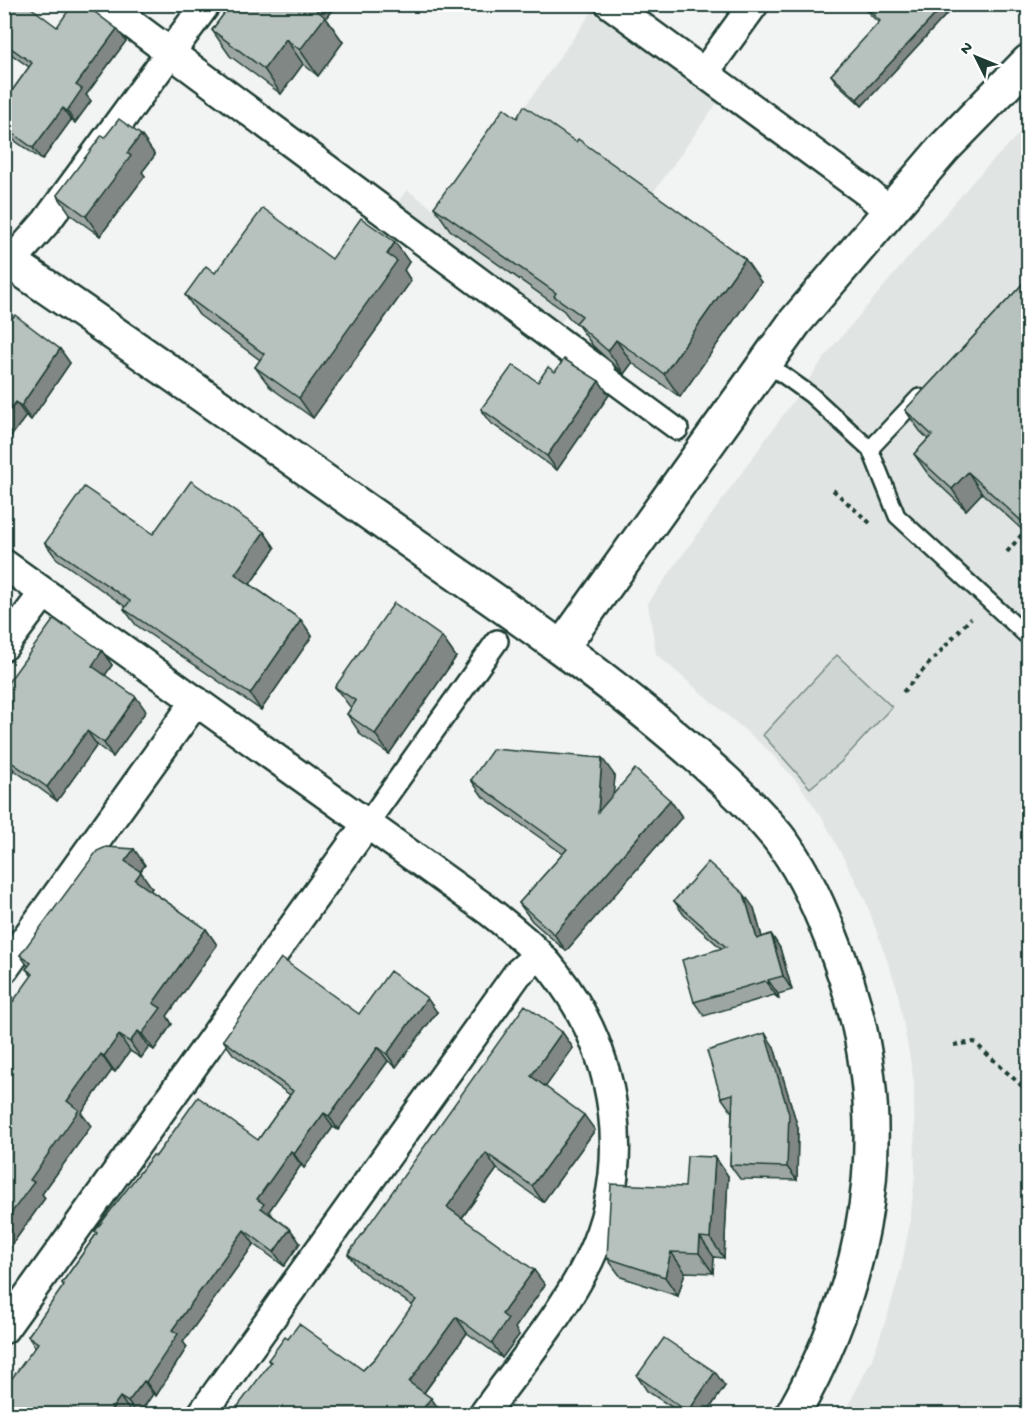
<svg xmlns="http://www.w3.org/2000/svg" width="1033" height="1419" viewBox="0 0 1033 1419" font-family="'Gochi Hand',sans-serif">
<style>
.built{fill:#e0e4e3}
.green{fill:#ced5d3;stroke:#768984;stroke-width:1.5}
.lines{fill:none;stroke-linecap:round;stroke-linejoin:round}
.service-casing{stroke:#1f3d34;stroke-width:20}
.pedestrian-casing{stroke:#1f3d34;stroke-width:26}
.minor-casing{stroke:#1f3d34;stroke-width:33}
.tertiary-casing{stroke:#1f3d34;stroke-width:38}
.path{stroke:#1f3d34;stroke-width:4;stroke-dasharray:4.5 4.5;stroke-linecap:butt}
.service{stroke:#fff;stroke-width:15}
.pedestrian{stroke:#fff;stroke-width:21}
.minor{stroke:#fff;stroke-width:28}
.tertiary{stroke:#fff;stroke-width:33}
.wall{fill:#9da6a3;stroke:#1f3d34;stroke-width:1.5}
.shaded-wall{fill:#808784;stroke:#1f3d34;stroke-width:1.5}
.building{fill:#b7c1bd;stroke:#1f3d34;stroke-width:1.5}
</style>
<rect width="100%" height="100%" fill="#f2f3f3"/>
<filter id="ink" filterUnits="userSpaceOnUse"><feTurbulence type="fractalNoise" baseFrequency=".0167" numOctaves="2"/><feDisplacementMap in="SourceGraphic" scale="12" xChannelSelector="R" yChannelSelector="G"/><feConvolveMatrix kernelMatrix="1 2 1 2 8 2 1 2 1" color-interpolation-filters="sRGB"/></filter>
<g filter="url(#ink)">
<g class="built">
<polygon points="594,9 719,100 560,324 397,203 407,190 446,218"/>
<polygon points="1028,125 1028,1414 844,1414 872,1359 888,1314 901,1269 910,1222 915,1175 914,1081 897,988 865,899 823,819 798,783 768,750 656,654 648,603 830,350 976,178"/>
</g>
<polygon class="green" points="837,655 892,707 841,762 810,788 763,735"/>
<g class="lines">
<g class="service-casing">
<g id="service">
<polyline points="765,362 811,395 870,449 897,516 1028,637"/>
<polyline points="870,449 919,397"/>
</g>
</g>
<g class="pedestrian-casing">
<g id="pedestrian">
<polyline points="601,373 677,429"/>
<polyline points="367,824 497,641"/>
</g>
</g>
<g class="minor-casing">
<g id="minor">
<polyline points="105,4 601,373"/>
<polyline points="610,4 868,193 889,211"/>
<polyline points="704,73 754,4"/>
<polyline points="11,262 46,222 206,4"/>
<path d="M 4,564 L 489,911 C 513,930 537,949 555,973 C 619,1055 634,1166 589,1260 C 562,1315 519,1365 484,1414"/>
<polyline points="4,646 44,593"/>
<polyline points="4,969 196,701"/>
<polyline points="4,1329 367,824"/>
<polyline points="202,1414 518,973 539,955"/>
</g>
</g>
<g class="tertiary-casing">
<g id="tertiary">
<path d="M 4,258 C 138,348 269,443 401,535 C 492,599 585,661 670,733 C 708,765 746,798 778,837 C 800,865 817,901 830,935 C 898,1099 879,1262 793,1414"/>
<polyline points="562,647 795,322 944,148 1028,62"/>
</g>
</g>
<g class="path">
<polyline points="833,490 870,523"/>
<polyline points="1007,552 1024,532"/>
<polyline points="903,692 971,618"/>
<polyline points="954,1045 974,1042 1024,1088"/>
</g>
<use href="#service" class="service"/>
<use href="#pedestrian" class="pedestrian"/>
<use href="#minor" class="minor"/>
<use href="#tertiary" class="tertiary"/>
</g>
<g class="wall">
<polygon points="231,4 336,4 326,18 343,42 318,76 303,64 281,94 230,56 212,30"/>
<polygon points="859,4 956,4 862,106 836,82 831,75 879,23"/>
<polygon points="4,20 57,27 126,41 86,95 91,101 75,123 71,120 42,160 4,133 4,102 29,67 4,49"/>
<polygon points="517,118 761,282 680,397 632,363 624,374 593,346 577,324 570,319 564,311 450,230 434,207"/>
<polygon points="141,135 155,155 142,172 145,176 100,236 71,215 57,195 105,137"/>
<polygon points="332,259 409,262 404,270 411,281 313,418 270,387 255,367 260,360 199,315 185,295 215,273"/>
<polygon points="1029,277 1029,536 982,493 966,510 928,474 914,454 928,439 920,431 905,410"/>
<polygon points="4,328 60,349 70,363 31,420 26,416 4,446"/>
<polygon points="555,372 599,381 609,395 557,470 491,423 481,409 538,382"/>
<polygon points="264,532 275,548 250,584 301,620 312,636 261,710 136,625 124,609 126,607 56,558 45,543 153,534"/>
<polygon points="64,626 102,651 112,665 105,675 146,711 113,757 97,745 57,801 14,770 4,783 4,688"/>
<polygon points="442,637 456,657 389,754 361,735 347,714 351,708 335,687"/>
<polygon points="615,776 613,795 670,800 682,817 566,951 532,921 519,903 563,854 483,797 471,780"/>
<polygon points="145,865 140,872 152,888 150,890 206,929 217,945 167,1016 172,1024 154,1050 149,1047 141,1058 130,1051 115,1072 112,1070 81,1113 91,1126 42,1194 45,1198 6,1253 4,1252 4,1014 32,976 26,969 28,966 20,955"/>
<polygon points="674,901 754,908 762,937 771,934 780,948 792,990 778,994 779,999 774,995 704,1016 694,1002 722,949 684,915"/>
<polygon points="437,1012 396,1067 388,1061 338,1130 333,1127 304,1168 301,1165 269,1211 273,1216 290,1229 300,1243 284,1266 254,1244 183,1342 187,1347 156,1396 153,1394 139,1414 136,1414 130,1411 127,1414 4,1414 35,1347 28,1336 64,1286 62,1283 97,1233 95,1231 156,1156 258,1140 290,1095 233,1054 223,1040 359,1014"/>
<polygon points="562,1032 573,1048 545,1087 595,1130 543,1202 497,1169 462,1218 545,1285 515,1328 519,1335 502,1358 467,1333 424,1393 431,1398 442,1414 270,1363 268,1360 288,1339 363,1370 375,1358 413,1306 359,1269 348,1254"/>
<polygon points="774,1047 798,1128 797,1180 740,1179 730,1165 732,1111 731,1111 721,1097"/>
<polygon points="715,1157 728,1176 724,1258 714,1257 713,1273 685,1272 678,1296 621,1277 607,1258 685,1187"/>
<polygon points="637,1376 725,1386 706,1414 682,1414 647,1391"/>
</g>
<g class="shaded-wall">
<polygon points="307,4 336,4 326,18 343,42 318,76 300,50"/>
<polygon points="651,4 659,4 655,10"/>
<polygon points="945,4 956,4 862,106 857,99"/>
<polygon points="117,29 126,41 86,95 91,101 75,123 67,111 76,85"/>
<polygon points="286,39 303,64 281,94 264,69"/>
<polygon points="63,108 71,120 42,160 33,148"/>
<polygon points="141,135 155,155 142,172 145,176 100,236 86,216 127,153"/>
<polygon points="395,242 409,262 404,270 411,281 313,418 299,398"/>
<polygon points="745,259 761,282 680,397 664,374"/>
<polygon points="616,340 632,363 624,374 608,351"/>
<polygon points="60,349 70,363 31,420 21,406"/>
<polygon points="599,381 609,395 557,470 547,456"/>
<polygon points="16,402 26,416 4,446 4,418"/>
<polygon points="968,472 982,493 966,510 952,489"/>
<polygon points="264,532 275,548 246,590 235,574"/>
<polygon points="301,620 312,636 261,710 250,694"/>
<polygon points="442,637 456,657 389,754 375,734"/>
<polygon points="102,651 112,665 102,680 92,666"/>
<polygon points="136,697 146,711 113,757 104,743"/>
<polygon points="87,731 97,745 57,801 47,787"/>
<polygon points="4,757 14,770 4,783"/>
<polygon points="602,758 615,776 610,829 598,812"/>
<polygon points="670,800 682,817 566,951 554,934"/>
<polygon points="134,849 145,865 136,877 125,861"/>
<polygon points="141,872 152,888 147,896 135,880"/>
<polygon points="744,894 754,908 766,952 757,939"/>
<polygon points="206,929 217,945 167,1016 172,1024 154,1050 142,1034 153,1003"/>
<polygon points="771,934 780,948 792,990 783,976"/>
<polygon points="768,980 778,994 779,999 769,986"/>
<polygon points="427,998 437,1012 396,1067 387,1054"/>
<polygon points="138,1031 149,1047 141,1058 130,1042"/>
<polygon points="562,1032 573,1048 542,1092 531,1076"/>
<polygon points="765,1033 774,1047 798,1128 797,1180 787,1167"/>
<polygon points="119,1035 130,1051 115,1072 104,1056"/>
<polygon points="378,1047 388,1061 338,1130 329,1116"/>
<polygon points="101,1054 112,1070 81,1113 91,1126 42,1194 45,1198 6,1253 4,1251 4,1223 30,1180 67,1101"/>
<polygon points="324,1113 333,1127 304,1168 294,1154"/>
<polygon points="584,1115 595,1130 543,1202 532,1186"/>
<polygon points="291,1151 301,1165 269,1211 274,1218 261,1208 257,1199"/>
<polygon points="486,1153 497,1169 458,1223 447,1207"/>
<polygon points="715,1157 728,1176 724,1258 710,1238"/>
<polygon points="290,1229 300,1243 284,1266 274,1252"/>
<polygon points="244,1230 254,1244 183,1342 187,1347 156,1396 146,1382 172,1330"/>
<polygon points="700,1237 714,1257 713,1273 699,1253"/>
<polygon points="671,1252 685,1272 678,1296 665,1277"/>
<polygon points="534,1270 545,1285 515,1328 519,1335 502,1358 492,1343 502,1314"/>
<polygon points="456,1317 467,1333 420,1398 409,1382"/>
<polygon points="715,1372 725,1386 706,1414 690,1414 688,1412"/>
<polygon points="144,1381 153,1394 139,1414 137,1414 128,1402"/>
<polygon points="120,1397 130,1411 127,1414 108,1414"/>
<polygon points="431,1398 442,1414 419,1414"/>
</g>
<g class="building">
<polygon points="16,4 26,4 57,27 73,4 84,4 117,29 76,85 82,89 67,111 63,108 33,148 4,127 4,102 32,63 4,43 4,20"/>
<polygon points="231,4 309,4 325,17 300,50 286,39 264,69 212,30"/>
<polygon points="862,4 945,4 857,99 831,75 880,21"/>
<polygon points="524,106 576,142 578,139 745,259 664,374 616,340 608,351 576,323 582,316 554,296 556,293 434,207 504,108 517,118"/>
<polygon points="119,119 141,135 127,153 131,156 86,216 57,195 102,135 105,137"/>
<polygon points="263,208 332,259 361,218 395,242 387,254 397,261 299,398 255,367 264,354 185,295 206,266 215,273"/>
<polygon points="1029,277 1029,528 968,472 952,489 914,454 932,435 905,410"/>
<polygon points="15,315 60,349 21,406 16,402 4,418 4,328"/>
<polygon points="564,359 599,381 547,456 481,409 513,365 538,382 548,367 555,372"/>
<polygon points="191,481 264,532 235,574 301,620 250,694 124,609 130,601 45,543 84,487 153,534"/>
<polygon points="394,603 442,637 375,734 347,714 356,701 335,687"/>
<polygon points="54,619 64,626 65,625 102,651 92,666 136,697 104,743 87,731 47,787 4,757 4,688"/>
<polygon points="493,749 602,758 598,812 635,769 670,800 554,934 519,903 567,849 471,780"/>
<polygon points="106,847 134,849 125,861 141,872 135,880 206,929 153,1003 161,1008 142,1034 138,1031 130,1042 119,1035 104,1056 101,1054 67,1101 79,1110 30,1180 34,1182 4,1223 4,1014 33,974 26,969 31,963 20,955 97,851"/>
<polygon points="708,862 744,894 757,939 771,934 783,976 768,980 769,986 765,981 694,1002 682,960 726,947 674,901"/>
<polygon points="281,958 359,1014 390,971 427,998 387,1054 378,1047 329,1116 324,1113 294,1154 291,1151 257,1199 264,1204 261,1208 290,1229 274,1252 244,1230 172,1330 178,1334 146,1382 144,1381 128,1402 120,1397 108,1414 4,1414 4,1389 38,1343 28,1336 64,1285 62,1283 97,1233 95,1231 153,1155 156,1156 198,1097 258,1140 293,1091 223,1040"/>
<polygon points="525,1005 562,1032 531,1076 584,1115 532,1186 486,1153 447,1207 534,1270 502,1314 508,1319 492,1343 456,1317 409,1382 431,1398 419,1414 232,1414 271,1362 268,1360 285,1337 288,1339 299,1324 363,1370 375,1358 416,1300 348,1254"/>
<polygon points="765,1033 789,1114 787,1167 730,1165 733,1094 721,1097 707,1051"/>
<polygon points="687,1156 715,1157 710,1238 700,1237 699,1253 671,1252 665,1277 607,1258 611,1184 685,1187"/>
<polygon points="664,1338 715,1372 688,1412 637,1376"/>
<polygon points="574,1410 582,1414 571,1414"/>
</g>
</g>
<rect width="1033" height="1419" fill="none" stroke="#fff" stroke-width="24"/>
<rect x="12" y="12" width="1009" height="1395" fill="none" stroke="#1f3d34" stroke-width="2" filter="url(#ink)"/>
<g transform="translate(976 57) rotate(313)" stroke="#ffffff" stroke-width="4.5" paint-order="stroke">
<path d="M0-4.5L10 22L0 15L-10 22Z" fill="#1f3d34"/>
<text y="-9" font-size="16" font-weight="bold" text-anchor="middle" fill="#1f3d34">N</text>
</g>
</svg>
